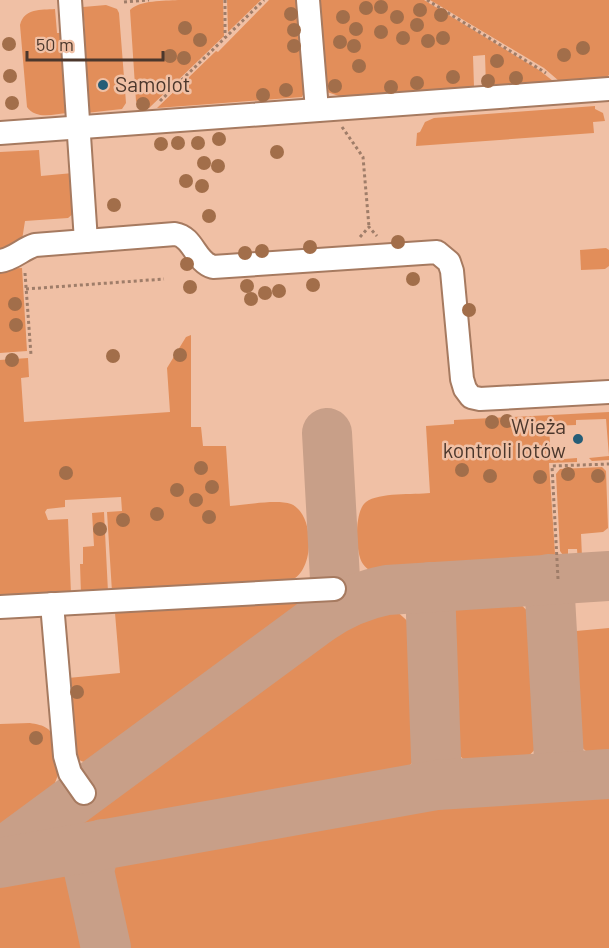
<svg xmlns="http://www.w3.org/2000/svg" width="609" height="948" viewBox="0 0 609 948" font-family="Barlow,sans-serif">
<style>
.green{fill:#e28e5a}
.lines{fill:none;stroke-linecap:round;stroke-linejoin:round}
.taxiway{stroke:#c89f88;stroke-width:50}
.minor-casing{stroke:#a67a60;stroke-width:26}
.path{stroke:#9f7d69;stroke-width:3;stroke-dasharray:3 3;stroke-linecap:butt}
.minor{stroke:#fff;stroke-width:22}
.tree{fill:#a26e4a}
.poi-dot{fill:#255d77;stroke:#f0c0a5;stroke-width:2}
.labels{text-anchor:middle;stroke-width:5;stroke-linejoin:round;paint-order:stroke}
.poi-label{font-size:21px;fill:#4b372c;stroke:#f0c0a5;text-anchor:start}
</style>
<rect width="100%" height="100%" fill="#f0c0a5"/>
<g class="green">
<path d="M 178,0 L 223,0 L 224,36 L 149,108 L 142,107 L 136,101 L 130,10 C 140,0 164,1 178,0 Z"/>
<polygon points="227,0 261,0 228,32"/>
<polygon points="269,0 298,0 305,90 302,97 157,108 216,51 218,52"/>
<polygon points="316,0 424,0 539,70 553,81 486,86 485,55 473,56 474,87 350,96 339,96 327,92"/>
<polygon points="430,0 609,0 609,75 606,78 559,81 544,68"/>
<polygon points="106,5 117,9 119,13 126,103 122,109 86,113 80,31 85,31 83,7"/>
<path d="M 55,9 L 57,33 L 63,33 L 68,113 C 54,114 36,120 27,107 L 20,25 C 24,8 41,10 55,9 Z"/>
<polygon points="595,106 595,109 603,113 605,121 593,122 594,133 416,146 417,133 420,132 425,122 434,118"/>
<polygon points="39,150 41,176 73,173 74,213 68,218 25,221 22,240 0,253 0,152"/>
<polygon points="606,248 609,250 609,266 605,269 581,270 580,250"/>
<polygon points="22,268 27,351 0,353 0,269"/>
<path d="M 191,335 L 191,427 L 201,427 L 203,446 L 226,446 L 230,506 C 246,505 276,499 291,504 C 315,514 315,571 291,580 L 112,592 L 107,512 L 122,511 L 121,497 L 65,500 L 65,507 L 47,509 L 45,512 L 48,520 L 68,519 L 71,594 L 0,598 L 0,360 L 28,358 L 29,377 L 21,378 L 24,422 L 170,412 L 167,368 L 186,337 Z"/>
<path d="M 609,412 L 609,460 L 592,461 L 589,458 L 609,456 L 606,419 L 576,420 L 576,425 L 549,426 L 551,460 L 577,458 L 577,462 L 549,463 L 555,554 L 554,558 L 549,563 L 378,575 C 373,572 367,570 363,564 C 355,553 354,511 366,502 C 379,492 414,495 430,493 L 426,426 L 454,424 L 454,420 Z"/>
<polygon points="602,467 606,471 608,528 603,532 581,534 582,557 578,561 577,549 568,549 568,562 560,551 556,474 560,469"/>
<polygon points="104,512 108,592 81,594 80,564 83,564 83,547 94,546 92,513"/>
<polygon points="516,600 537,620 543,741 522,763 473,767 448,746 442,625 460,604"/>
<path d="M 315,601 L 314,604 L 98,763 C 89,764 80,763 74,755 L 68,678 L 120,673 L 115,613 Z"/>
<polygon points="392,607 414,627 422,750 403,774 94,832 79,818 351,619 377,609"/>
<polygon points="609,628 609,757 594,758 571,738 565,632"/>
<path d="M 30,723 C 36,724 43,725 48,729 C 56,735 60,765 58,774 C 56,783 51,787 52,797 L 0,835 L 0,724 Z"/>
<polygon points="609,791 609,948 124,948 103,860 441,802"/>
<polygon points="72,869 89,948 0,948 0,882"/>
</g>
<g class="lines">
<g class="taxiway">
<polyline points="549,579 560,777"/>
<polyline points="430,587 437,785"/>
<polyline points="319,619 330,601 335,579 327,433"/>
<polyline points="103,844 93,855 89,871 106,948"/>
<path d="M 0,854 L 319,619 C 341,604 361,595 387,590 L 609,576"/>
<polyline points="0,863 437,785 609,774"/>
</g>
<g class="minor-casing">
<g id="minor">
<polyline points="70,0 86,241"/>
<polyline points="308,0 317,110"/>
<polyline points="0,133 609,89"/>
<path d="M 0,261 C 14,259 22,249 35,245 L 175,234 C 194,237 195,262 213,267 L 437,252 L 449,262 L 452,271 L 462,379 L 465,389 L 471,397 L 480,399 L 609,392"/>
<polyline points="52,604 65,756 70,773 84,793"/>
<polyline points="0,607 334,589"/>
</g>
</g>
<g class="path">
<polyline points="225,0 225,37"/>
<polyline points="427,0 546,73"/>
<polyline points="124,2 149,0"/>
<polyline points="160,101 264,0"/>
<polyline points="342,127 363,157 369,227"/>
<polyline points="360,237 369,227 377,236"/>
<polyline points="25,273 31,355"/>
<polyline points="26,289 164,279"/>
<polyline points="558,579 552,466 609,464"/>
</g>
<use href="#minor" class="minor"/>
</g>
<g class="tree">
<circle cx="381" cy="7" r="7"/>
<circle cx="366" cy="8" r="7"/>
<circle cx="420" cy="10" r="7"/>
<circle cx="291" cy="14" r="7"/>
<circle cx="441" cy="15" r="7"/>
<circle cx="343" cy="17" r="7"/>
<circle cx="397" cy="17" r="7"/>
<circle cx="417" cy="25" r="7"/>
<circle cx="185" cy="28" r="7"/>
<circle cx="356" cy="29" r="7"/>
<circle cx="294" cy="30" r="7"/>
<circle cx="381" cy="32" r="7"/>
<circle cx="403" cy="38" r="7"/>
<circle cx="443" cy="38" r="7"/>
<circle cx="200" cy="40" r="7"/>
<circle cx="428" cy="41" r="7"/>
<circle cx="340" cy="42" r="7"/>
<circle cx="9" cy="44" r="7"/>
<circle cx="294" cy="46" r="7"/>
<circle cx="354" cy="46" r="7"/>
<circle cx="583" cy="48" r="7"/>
<circle cx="564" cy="55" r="7"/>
<circle cx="170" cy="56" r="7"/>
<circle cx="184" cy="58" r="7"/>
<circle cx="497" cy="61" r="7"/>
<circle cx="359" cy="66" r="7"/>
<circle cx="10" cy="76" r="7"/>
<circle cx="453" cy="77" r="7"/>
<circle cx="516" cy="78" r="7"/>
<circle cx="488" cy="81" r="7"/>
<circle cx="417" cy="83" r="7"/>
<circle cx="335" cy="86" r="7"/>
<circle cx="391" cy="87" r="7"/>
<circle cx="286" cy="90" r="7"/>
<circle cx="263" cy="95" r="7"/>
<circle cx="12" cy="103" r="7"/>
<circle cx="143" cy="104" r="7"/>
<circle cx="219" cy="139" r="7"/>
<circle cx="178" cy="143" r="7"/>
<circle cx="198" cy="143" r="7"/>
<circle cx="161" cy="144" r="7"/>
<circle cx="277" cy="152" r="7"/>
<circle cx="204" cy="163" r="7"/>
<circle cx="218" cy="166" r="7"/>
<circle cx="186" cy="181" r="7"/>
<circle cx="202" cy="186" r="7"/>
<circle cx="114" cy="205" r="7"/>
<circle cx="209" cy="216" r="7"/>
<circle cx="398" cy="242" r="7"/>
<circle cx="310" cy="247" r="7"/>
<circle cx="262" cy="251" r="7"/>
<circle cx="245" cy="253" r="7"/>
<circle cx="187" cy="264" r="7"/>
<circle cx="413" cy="279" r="7"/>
<circle cx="313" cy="285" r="7"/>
<circle cx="247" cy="286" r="7"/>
<circle cx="190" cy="287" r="7"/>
<circle cx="279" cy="291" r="7"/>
<circle cx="265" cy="293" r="7"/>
<circle cx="251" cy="299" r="7"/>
<circle cx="15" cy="304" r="7"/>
<circle cx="469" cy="310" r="7"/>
<circle cx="16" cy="325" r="7"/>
<circle cx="180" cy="355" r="7"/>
<circle cx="113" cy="356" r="7"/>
<circle cx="12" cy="360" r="7"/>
<circle cx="507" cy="421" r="7"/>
<circle cx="492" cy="422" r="7"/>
<circle cx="201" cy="468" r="7"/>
<circle cx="462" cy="470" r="7"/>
<circle cx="66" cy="473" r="7"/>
<circle cx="568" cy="474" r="7"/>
<circle cx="490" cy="476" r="7"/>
<circle cx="598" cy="476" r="7"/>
<circle cx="540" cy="477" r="7"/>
<circle cx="212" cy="487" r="7"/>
<circle cx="177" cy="490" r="7"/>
<circle cx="196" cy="500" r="7"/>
<circle cx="157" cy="514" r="7"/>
<circle cx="209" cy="517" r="7"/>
<circle cx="123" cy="520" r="7"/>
<circle cx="100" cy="529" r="7"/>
<circle cx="77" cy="692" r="7"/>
<circle cx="36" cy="738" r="7"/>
</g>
<g class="poi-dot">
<circle cx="103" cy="85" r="6"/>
<circle cx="578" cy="439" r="6"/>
</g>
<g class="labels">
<g class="poi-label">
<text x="115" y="92">Samolot</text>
<text x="566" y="434" text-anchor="end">Wieża<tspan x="566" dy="24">kontroli lotów</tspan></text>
</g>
</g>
<path d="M27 51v9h136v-9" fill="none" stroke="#4b372c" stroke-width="3"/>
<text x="36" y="51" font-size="18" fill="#4b372c" stroke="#f0c0a5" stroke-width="4.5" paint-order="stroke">50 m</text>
</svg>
